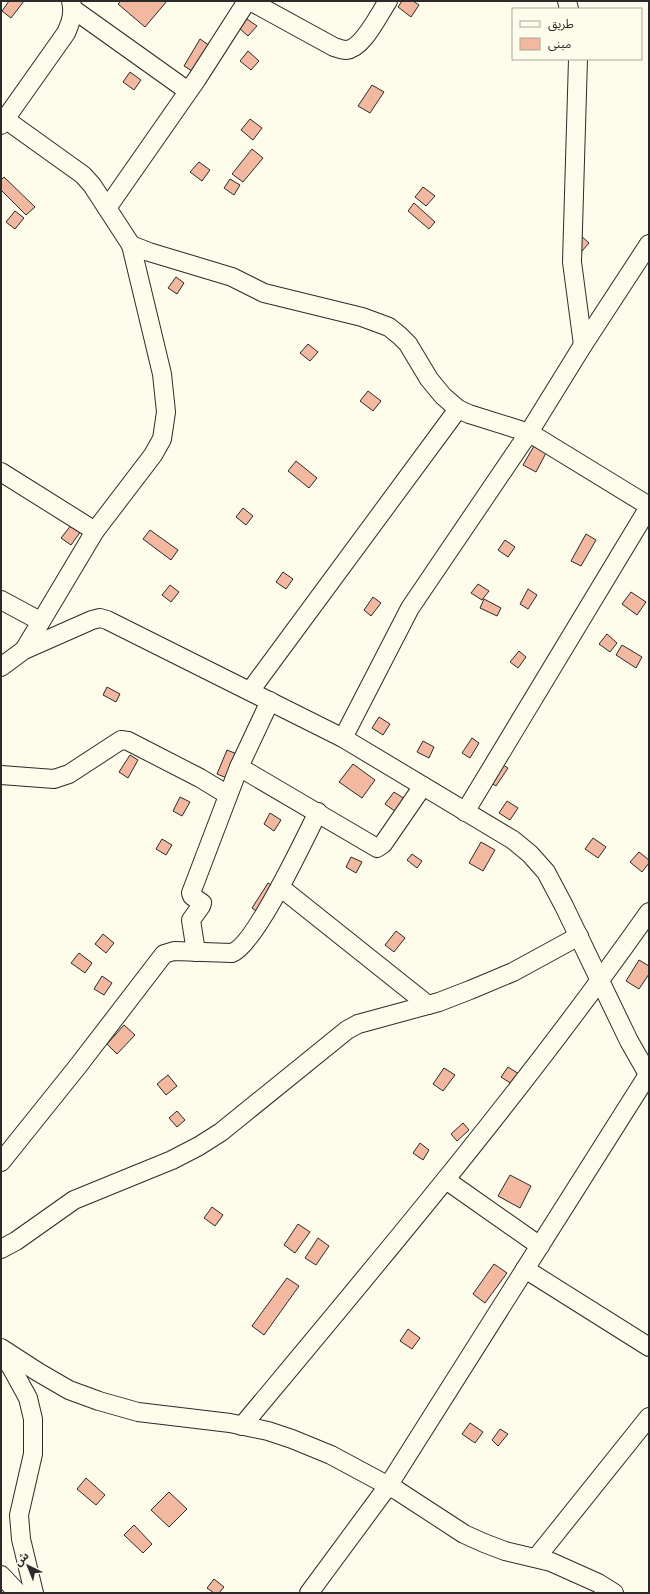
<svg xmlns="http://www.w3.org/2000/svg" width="650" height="1594" viewBox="0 0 650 1594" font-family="'IBM Plex Sans','Noto Sans Arabic',sans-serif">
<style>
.building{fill:#f2b8a0;stroke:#2b2b2b}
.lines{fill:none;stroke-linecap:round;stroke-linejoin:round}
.street-casing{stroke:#2b2b2b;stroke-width:20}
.street{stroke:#fdfbea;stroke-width:18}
</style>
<rect width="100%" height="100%" fill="#fdfbea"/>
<g class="building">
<polygon points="9,1 24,1 11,18 2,11"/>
<polygon points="121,1 167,1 145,27 118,4"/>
<polygon points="402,1 413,1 419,5 411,17 398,7"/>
<polygon points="247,19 257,26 248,36 239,28"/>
<polygon points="200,39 213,48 197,74 184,66"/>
<polygon points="248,51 259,61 251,70 240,61"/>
<polygon points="130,72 141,80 134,90 123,82"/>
<polygon points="372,85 384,92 370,113 358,106"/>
<polygon points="250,119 262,128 253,140 241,130"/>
<polygon points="252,149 263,158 243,182 232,174"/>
<polygon points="199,162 210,170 202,181 190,172"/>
<polygon points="4,177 35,207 26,215 1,190 1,180"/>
<polygon points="230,179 240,185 234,195 224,188"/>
<polygon points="423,187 435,196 426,206 415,197"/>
<polygon points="414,203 435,222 429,229 408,211"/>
<polygon points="15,211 24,218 15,229 6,222"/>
<polygon points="579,234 589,243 576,258"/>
<polygon points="176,277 184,283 177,294 168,288"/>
<polygon points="308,344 318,352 310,361 300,353"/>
<polygon points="368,391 381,401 373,411 360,401"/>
<polygon points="534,446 546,453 536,472 523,465"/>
<polygon points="296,461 317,478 309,488 288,471"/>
<polygon points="243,508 253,516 246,525 236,517"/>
<polygon points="72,524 81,531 71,545 61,538"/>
<polygon points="150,530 178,550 171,560 143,539"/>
<polygon points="586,534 596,540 581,566 571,561"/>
<polygon points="505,540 515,547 508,557 498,550"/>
<polygon points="283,572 293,579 286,589 276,582"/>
<polygon points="478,584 489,591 482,600 471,593"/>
<polygon points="170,585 179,592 171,602 162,595"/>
<polygon points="528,589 537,595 528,609 520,604"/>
<polygon points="631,592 646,602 637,615 622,604"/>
<polygon points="373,597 381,603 371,616 364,610"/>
<polygon points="484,599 501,608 497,616 480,608"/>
<polygon points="607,634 617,643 610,652 599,644"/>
<polygon points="622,645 642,657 636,668 616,655"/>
<polygon points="519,651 526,657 518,668 510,662"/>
<polygon points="107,687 120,694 116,702 103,695"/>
<polygon points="379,717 390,724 383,735 372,728"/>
<polygon points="472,738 479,743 470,758 462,753"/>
<polygon points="423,741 434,747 429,758 417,752"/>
<polygon points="227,750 242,756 232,780 217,774"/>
<polygon points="130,755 138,760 128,778 119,772"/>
<polygon points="495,760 508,768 496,786 483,778"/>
<polygon points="353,764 375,780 362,798 339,782"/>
<polygon points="394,792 405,799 396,812 385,804"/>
<polygon points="180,797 190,802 182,816 173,811"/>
<polygon points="507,801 518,808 510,820 499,813"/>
<polygon points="270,813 281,820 274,831 264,824"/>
<polygon points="593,838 606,847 598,858 585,849"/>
<polygon points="162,839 172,845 166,855 156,849"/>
<polygon points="481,842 495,850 483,871 469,863"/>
<polygon points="639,852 649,860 649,863 642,872 630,862"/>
<polygon points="412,854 422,861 417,868 407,860"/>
<polygon points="351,857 362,862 356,873 346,867"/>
<polygon points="268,883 278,889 262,915 252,908"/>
<polygon points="396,931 405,938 394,952 385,945"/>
<polygon points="103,934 114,943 106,953 95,944"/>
<polygon points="79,953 92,963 85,973 71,963"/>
<polygon points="639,960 649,966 649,974 639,989 626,981"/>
<polygon points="102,976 112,983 104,995 94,989"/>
<polygon points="124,1025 135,1035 117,1054 107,1044"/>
<polygon points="508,1067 519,1074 512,1084 501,1077"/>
<polygon points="444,1068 455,1075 443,1091 433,1084"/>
<polygon points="168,1075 177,1086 166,1095 157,1084"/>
<polygon points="177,1111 185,1120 177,1127 169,1118"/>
<polygon points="463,1123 469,1130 457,1141 451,1134"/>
<polygon points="420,1143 429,1150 423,1160 413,1153"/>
<polygon points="510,1175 531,1186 520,1208 498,1196"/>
<polygon points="212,1207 223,1215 215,1226 204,1218"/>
<polygon points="298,1224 310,1232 295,1253 284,1245"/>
<polygon points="318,1238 329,1246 316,1265 305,1258"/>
<polygon points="494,1264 507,1273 485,1303 473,1294"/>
<polygon points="287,1278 299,1286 264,1335 252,1326"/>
<polygon points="408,1329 420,1338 412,1349 400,1341"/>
<polygon points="470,1423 483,1432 475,1443 462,1434"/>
<polygon points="500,1429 508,1434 498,1446 492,1440"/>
<polygon points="86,1478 105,1495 96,1505 77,1489"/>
<polygon points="169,1492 187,1509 169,1527 151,1510"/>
<polygon points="134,1525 152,1544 143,1553 124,1535"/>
<polygon points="214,1579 224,1587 219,1593 214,1593 207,1588"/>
</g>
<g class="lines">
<g class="street-casing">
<g id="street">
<path d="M 250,1 L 334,47 C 337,48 342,50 346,50 C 363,49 379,14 388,1"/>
<polyline points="567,1 569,9"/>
<polyline points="73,9 188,91"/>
<polyline points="578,59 572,262 583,345"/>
<polyline points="5,119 83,175 92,185 131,245 149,252 232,277 264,293 362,317 389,327 400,336 408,344 429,379 443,396 458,409 469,414 520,430 538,438 649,506"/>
<path d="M 1,125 L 66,33 C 71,22 74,13 71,1"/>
<polyline points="107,208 197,79 247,1"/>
<polyline points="1,472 95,531"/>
<polyline points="1,600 40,621"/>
<polyline points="24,650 95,531 153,455 162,439 166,412 162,374 131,245"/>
<polyline points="1,667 24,650 92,620 100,618 107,620 343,738 513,840 530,854 546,872 564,906 629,1041 649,1076"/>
<polyline points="250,691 458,409"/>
<polyline points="343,738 410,608 528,434 583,345 649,244"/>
<polyline points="239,767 377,848 383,844 423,786"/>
<polyline points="1,775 54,779 69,774 121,740 128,741 200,778 228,795"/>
<polyline points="465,812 649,507"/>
<polyline points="280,887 428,1005"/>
<polyline points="196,952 191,920 201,906 202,903 192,896 191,893 239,767 270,701"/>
<path d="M 1,1162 L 78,1066 L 164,954 L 174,951 L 232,953 C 255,945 305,838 318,812"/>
<polyline points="446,1180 540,1246"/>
<polyline points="1,1249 16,1241 74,1200 172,1160 199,1146 221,1132 347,1030 358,1024 439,1002 470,990 513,972 579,936"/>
<polyline points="525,1269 649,1347"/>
<polyline points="1,1348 38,1372 69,1390 99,1401 138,1412 230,1423 268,1431 292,1439 331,1455 398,1491 464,1534 484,1543 505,1551 551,1562 598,1583 614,1593"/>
<polyline points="1,1352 11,1367 28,1398 33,1419 33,1454 19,1515 21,1539 34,1593"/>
<path d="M 242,1426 C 382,1258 523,1091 649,912"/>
<polyline points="536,1558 649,1417"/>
<polyline points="1,1575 18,1593"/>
<polyline points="309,1593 388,1486 649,1073"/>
</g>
</g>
<use href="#street" class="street"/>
</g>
<rect width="650" height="1594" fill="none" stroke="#2b2b2b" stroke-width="4"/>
<rect x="512" y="8" width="130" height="52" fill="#fdfbea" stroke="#a9a89e"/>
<rect x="520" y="21" width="20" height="6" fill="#fdfbea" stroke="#a9a89e"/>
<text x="548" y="28" font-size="12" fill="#2b2b2b">طريق</text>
<rect x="520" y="38" width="20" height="12" fill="#f2b8a0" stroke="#a9a89e"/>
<text x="548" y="48" font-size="12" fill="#2b2b2b">مبنى</text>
<g transform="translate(28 1566) rotate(317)" stroke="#fdfbea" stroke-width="3" paint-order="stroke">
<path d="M0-3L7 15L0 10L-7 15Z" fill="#2b2b2b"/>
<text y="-6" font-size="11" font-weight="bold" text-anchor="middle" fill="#2b2b2b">ش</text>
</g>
</svg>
